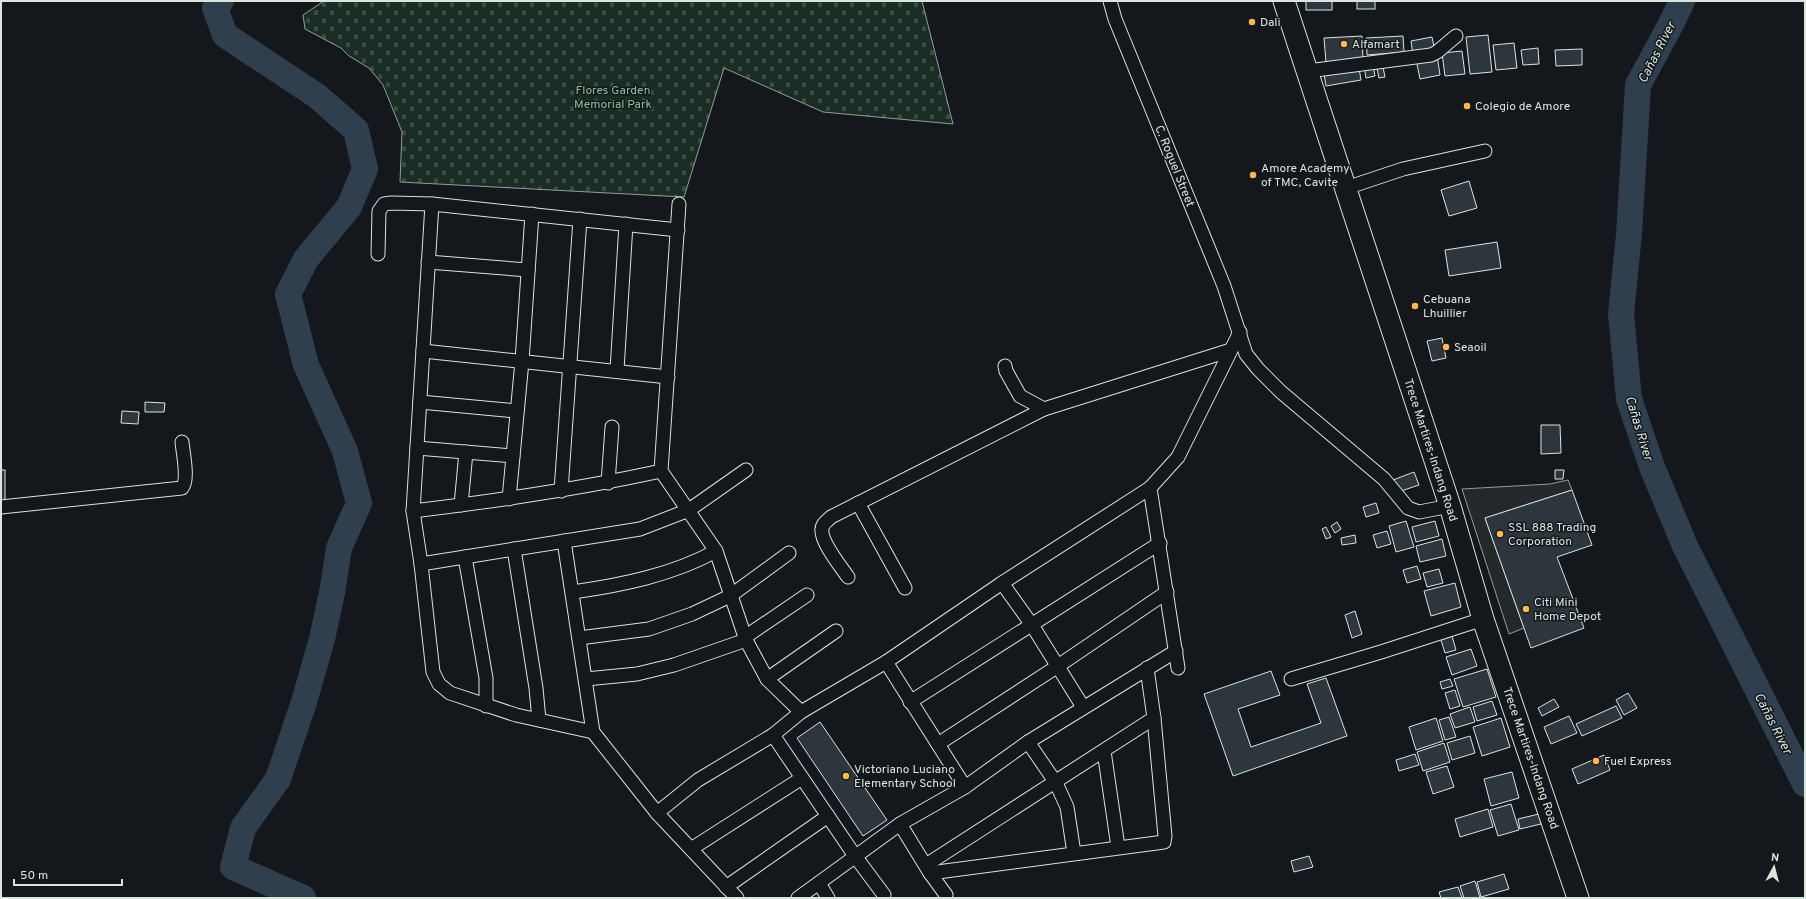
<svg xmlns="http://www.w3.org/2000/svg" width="1806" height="899" viewBox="0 0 1806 899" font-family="Overpass,sans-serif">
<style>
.cemetery{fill:url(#cemetery-stones);stroke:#939e99}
.parking{fill:#24282b;stroke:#939e99}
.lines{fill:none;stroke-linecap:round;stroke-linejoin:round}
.river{stroke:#2f3f4d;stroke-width:26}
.building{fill:#2c363c;stroke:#d8e6dc}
.street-casing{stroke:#d8e6dc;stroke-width:15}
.primary-casing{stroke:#d8e6dc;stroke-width:23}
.street{stroke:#14181c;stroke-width:13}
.primary{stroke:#14181c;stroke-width:21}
.poi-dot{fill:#ffb74d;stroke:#14181c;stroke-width:1.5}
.labels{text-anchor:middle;stroke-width:3;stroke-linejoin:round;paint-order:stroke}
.poi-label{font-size:12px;fill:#d8e6dc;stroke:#14181c;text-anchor:start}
.park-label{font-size:12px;fill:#8ac095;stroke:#14181c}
.street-label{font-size:12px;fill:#d8e6dc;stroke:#14181c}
.water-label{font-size:13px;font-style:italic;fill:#d8e6dc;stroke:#14181c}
</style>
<defs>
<pattern id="cemetery-stones" width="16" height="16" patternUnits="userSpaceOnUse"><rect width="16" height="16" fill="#1a2d24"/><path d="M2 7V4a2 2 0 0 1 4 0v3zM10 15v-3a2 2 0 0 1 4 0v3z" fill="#3b4b43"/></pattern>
</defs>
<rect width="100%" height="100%" fill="#14181c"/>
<polygon class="cemetery" points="324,1 922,1 953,124 823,112 724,68 684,197 400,182 402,132 383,85 369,68 349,56 341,48 305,29 303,15"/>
<polygon class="parking" points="1568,480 1572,490 1485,518 1524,628 1509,634 1462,489 1550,484"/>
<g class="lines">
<g class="river">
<polyline points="221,1 215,8 225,35 317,96 356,130 365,169 349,207 306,259 288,294 306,365 345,451 359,503 339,548 332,593 322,639 304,702 278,779 243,828 233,867 303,898"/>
<polyline points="1682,1 1670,26 1638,85 1629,234 1621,314 1629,399 1652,467 1685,546 1805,784"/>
</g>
</g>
<g class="building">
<rect x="1306" y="1" width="26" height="9"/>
<rect x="1357" y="1" width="18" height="8"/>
<polygon points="1488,35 1492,72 1470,74 1466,37"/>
<polygon points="1362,36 1363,59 1326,62 1324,38"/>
<polygon points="1403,36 1404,52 1367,55 1366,38"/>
<polygon points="1432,37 1435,51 1413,55 1411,41"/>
<polygon points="1514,43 1517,68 1496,70 1493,45"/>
<polygon points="1538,48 1539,64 1523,65 1521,50"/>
<polygon points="1582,49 1582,65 1556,66 1555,50"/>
<polygon points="1462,51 1465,74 1445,76 1442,53"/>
<polygon points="1437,55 1440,75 1420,79 1416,59"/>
<polygon points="1373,65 1375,76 1366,78 1364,66"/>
<polygon points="1383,67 1385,77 1379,78 1377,68"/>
<polygon points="1359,68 1361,80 1326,86 1324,74"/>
<polygon points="1469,181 1477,208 1449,216 1441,190"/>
<polygon points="1497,242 1501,268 1449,276 1445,250"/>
<polygon points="1442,338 1446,358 1432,361 1427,341"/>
<polygon points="145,402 165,403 164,412 145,412"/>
<polygon points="122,411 139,412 138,424 121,423"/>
<polygon points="1541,425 1560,425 1561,453 1541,454"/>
<rect x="1" y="470" width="4" height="36"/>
<polygon points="1555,470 1564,470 1563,479 1555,479"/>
<polygon points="1414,472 1419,485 1398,492 1393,480"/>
<polygon points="1572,490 1592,545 1557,557 1584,628 1531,648 1485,518"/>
<polygon points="1376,503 1379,513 1366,517 1363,507"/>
<polygon points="1406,521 1414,547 1396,552 1389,526"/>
<polygon points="1435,521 1439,536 1416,542 1412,527"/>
<polygon points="1337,522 1341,529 1335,533 1331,526"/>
<polygon points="1326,527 1331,537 1326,539 1322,529"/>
<polygon points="1387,531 1391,544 1377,548 1373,535"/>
<polygon points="1355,535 1356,543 1342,545 1341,538"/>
<polygon points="1442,539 1446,556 1420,562 1416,546"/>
<polygon points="1417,566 1421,579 1407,583 1403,570"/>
<polygon points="1439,569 1443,583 1427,587 1423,573"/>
<polygon points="1455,583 1461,607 1431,616 1424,591"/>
<polygon points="1355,611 1362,634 1352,638 1345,615"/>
<polygon points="1452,636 1456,650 1445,653 1441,640"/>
<polygon points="1471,649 1477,666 1452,675 1446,657"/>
<polygon points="1487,669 1496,697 1463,707 1454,679"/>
<polygon points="1271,671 1280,695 1238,709 1251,747 1321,723 1307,684 1326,678 1347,736 1233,776 1204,694"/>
<polygon points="1450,679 1453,686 1442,689 1440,682"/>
<polygon points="1455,690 1460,706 1450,709 1445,693"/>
<polygon points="1628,693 1637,708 1624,715 1616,700"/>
<polygon points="1554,699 1559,707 1542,716 1538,708"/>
<polygon points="1492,701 1497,715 1477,721 1473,707"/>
<polygon points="1616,706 1622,718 1582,736 1576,724"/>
<polygon points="1470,707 1475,722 1455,728 1450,714"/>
<polygon points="1569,716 1577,733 1551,744 1544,727"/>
<polygon points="1449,717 1456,737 1445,740 1439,720"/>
<polygon points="1436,718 1443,741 1416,750 1409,727"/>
<polygon points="1501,718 1510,747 1482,756 1473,727"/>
<polygon points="820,722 887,820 863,836 797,738"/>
<polygon points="1470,736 1475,753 1452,760 1447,743"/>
<polygon points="1444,743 1450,762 1423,771 1417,752"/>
<polygon points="1415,754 1419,765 1399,771 1396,760"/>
<polygon points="1604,755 1610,770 1578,784 1572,769"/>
<polygon points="1447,766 1454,787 1433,794 1426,772"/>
<polygon points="1512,772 1519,798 1491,806 1484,779"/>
<polygon points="1511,804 1519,830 1498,836 1490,810"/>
<polygon points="1488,809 1493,827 1460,837 1455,819"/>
<polygon points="1539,814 1541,824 1520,829 1518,819"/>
<polygon points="1309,856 1313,867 1294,872 1291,861"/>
<polygon points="1504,874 1509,889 1481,897 1477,882"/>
<polygon points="1475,881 1480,898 1464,898 1460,886"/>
<polygon points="1458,887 1462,898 1441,898 1439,892"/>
</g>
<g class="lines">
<g class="street-casing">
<g id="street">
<polyline points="1110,1 1115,19 1224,286 1246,354 1258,369 1281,392 1384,479 1408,508 1419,512 1450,506"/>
<polyline points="1308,71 1431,55 1437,52 1456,36"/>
<polyline points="1346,188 1403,169 1485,151"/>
<polyline points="432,204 413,511 421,564 433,672 439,684 450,693 516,715 593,732 657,813 737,898"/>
<polyline points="679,204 661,471 716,551 746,640 767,679 801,712"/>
<polyline points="378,254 379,211 384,204 391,203 432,204 678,230"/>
<polyline points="428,262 528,270"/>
<polyline points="423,351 668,377"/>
<polyline points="1005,366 1006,371 1020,396 1044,409"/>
<polyline points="617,370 626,224"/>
<polyline points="420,402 517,411"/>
<polyline points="417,448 513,456"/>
<polyline points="608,483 612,427"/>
<polyline points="1150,488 1178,668"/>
<polyline points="561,491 580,219"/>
<polyline points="509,499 522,361 532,214"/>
<polyline points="858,503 905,588"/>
<polyline points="461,505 466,452"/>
<path d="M 1,507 L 182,488 C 189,480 183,453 182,442"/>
<path d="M 413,511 C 496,501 579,489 661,471"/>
<polyline points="564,541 593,732"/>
<polyline points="514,549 536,688 539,720"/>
<polyline points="465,557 486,678 486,706"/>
<polyline points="421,564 640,529 689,510 746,470"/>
<path d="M 848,577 C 841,567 820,541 822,529 C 822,524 827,521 831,517 L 1044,409 L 1231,350"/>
<polyline points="1002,583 1032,625 1083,707"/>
<path d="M 573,592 C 622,585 672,575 716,551"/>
<polyline points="745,637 807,595"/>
<polyline points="579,638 649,629 692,614 730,596 789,553"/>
<polyline points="886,662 965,787"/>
<polyline points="586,679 637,674 674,665 746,640"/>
<polyline points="767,679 836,631"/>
<polyline points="1291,679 1381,652 1483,619"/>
<polyline points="910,702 1160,543"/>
<polyline points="773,735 855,856 884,895"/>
<polyline points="1028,742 1056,783 1067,807 1074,853"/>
<polyline points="938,744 1058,666 1167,592"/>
<polyline points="1104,751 1118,847"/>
<polyline points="657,813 698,780 773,735 801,712 886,662 1002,583 1150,488 1178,457 1240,332"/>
<polyline points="900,824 930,873 946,895"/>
<polyline points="691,849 802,778"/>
<polyline points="926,865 1154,718"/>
<polyline points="930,873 1164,842 1165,836 1154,718 1147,668"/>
<polyline points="819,883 828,898"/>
<polyline points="726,887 828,816"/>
<polyline points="798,898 900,824 965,787 1028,742 1176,651"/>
</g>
</g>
<g class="primary-casing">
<polyline id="primary" points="1284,1 1450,506 1483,619 1578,898"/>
</g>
<use href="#street" class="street"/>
<use href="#primary" class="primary"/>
</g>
<g class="poi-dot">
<circle cx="1252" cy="22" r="4"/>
<circle cx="1344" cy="44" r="4"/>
<circle cx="1467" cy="106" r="4"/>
<circle cx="1253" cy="175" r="4"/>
<circle cx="1415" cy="306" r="4"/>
<circle cx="1446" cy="347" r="4"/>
<circle cx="1500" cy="534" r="4"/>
<circle cx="1526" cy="609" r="4"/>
<circle cx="1596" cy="761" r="4"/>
<circle cx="846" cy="776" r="4"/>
</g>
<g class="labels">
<g class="poi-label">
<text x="1260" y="26">Dali</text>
<text x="1352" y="48">Alfamart</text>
<text x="1475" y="110">Colegio de Amore</text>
<text x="1261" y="172">Amore Academy<tspan x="1261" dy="14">of TMC, Cavite</tspan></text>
<text x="1423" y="303">Cebuana<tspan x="1423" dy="14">Lhuillier</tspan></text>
<text x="1454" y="351">Seaoil</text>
<text x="1508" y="531">SSL 888 Trading<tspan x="1508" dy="14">Corporation</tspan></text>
<text x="1534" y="606">Citi Mini<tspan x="1534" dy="14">Home Depot</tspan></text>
<text x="1604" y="765">Fuel Express</text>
<text x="854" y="773">Victoriano Luciano<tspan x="854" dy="14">Elementary School</tspan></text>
</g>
<g class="park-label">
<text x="613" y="94">Flores Garden<tspan x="613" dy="14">Memorial Park</tspan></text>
</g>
<g class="street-label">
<text transform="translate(1175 166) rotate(68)" y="4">C. Roguel Street</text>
<text transform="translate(1431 450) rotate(72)" y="4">Trece Martires-Indang Road</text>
<text transform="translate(1531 758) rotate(71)" y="4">Trece Martires-Indang Road</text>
</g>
<g class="water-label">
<text transform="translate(1656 52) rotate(-63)" y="5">Cañas River</text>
<text transform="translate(1640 428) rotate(73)" y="5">Cañas River</text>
<text transform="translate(1774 723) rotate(63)" y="5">Cañas River</text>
</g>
</g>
<rect width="1806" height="899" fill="none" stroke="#d8e6dc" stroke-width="4"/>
<g transform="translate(1774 867) rotate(7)" stroke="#14181c" stroke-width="3" paint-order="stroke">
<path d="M0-3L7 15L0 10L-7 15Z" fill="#d8e6dc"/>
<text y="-6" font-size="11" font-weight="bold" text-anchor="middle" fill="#d8e6dc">N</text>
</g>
<path d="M14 879v6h108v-6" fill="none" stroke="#d8e6dc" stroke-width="2"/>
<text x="20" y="879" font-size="12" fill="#d8e6dc" stroke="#14181c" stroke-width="3" paint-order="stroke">50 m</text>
</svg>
